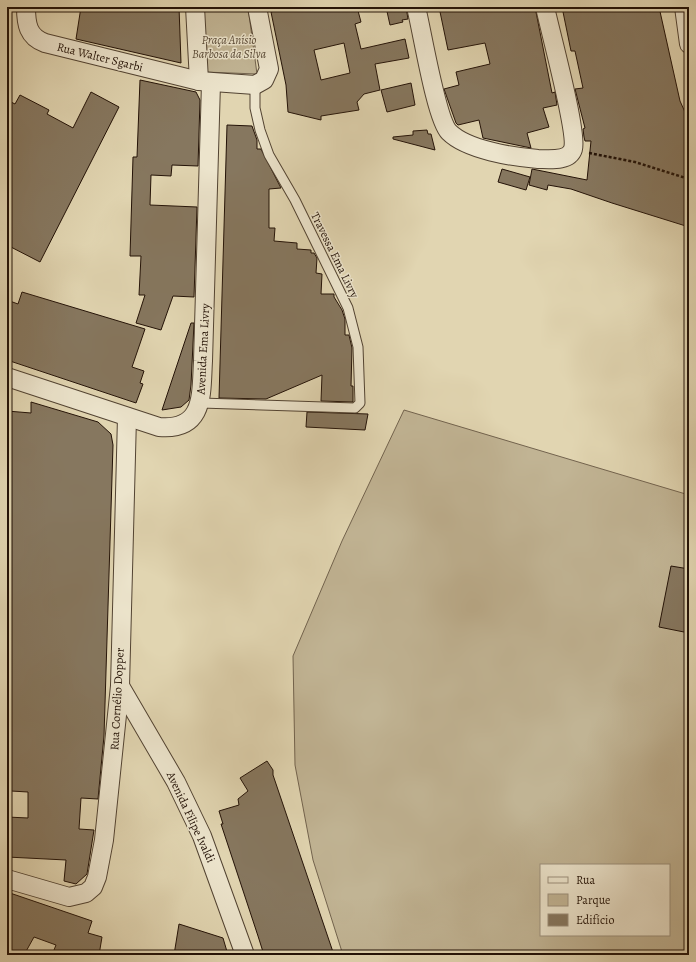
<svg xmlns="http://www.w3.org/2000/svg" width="696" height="962" viewBox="0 0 696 962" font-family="Alegreya,serif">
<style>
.green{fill:#c1b494;stroke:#72634e;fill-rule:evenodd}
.building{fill:#86775f;stroke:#231207;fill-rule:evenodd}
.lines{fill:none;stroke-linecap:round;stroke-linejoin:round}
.service-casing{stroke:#524332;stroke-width:11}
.minor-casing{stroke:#524332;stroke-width:20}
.path{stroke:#231207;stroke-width:2.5;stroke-dasharray:3 2;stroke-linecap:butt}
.service{stroke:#ece4cc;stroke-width:9}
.minor{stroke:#ece4cc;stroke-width:18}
.labels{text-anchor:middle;stroke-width:3;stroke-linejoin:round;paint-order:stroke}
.park-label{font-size:12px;font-style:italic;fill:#5a4b38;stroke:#ece4cc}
.street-label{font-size:12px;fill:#231207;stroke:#ece4cc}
</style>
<rect width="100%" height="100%" fill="#e1d5b1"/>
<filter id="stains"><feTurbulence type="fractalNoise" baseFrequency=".005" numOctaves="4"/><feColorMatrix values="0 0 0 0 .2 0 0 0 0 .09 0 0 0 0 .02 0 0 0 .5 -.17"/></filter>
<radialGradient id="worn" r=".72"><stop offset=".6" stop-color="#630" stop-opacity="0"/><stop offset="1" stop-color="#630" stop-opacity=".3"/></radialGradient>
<g class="green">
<polygon points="204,7 248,7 257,74 205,72"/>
<path d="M 404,410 L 689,495 L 689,955 L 343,955 L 313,860 L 295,765 L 293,656 L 342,541 ZM 541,865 L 669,865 L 669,935 L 541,935 Z"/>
</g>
<g class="building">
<polygon points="81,7 179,7 181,63 76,39"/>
<path d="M 274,7 L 357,7 L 361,22 L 355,24 L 361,49 L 405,39 L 409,58 L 375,64 L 380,90 L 364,94 L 357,102 L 359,110 L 321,116 L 321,120 L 288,112 L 286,85 L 271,12 L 275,11 ZM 344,43 L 350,73 L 321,80 L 314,50 Z"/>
<polygon points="386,7 406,7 408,19 402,20 403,22 390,25"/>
<polygon points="439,7 535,7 552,93 555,92 557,105 543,108 549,127 527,133 531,148 483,138 479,120 458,125 456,123 444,89 459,85 456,72 490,64 485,43 448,50"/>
<polygon points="562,7 659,7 680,101 689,121 689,227 612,203 571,189 548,185 547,190 529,185 532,169 587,180 591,141 585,141 584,137 583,129 585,128 575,89 583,88 575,51 571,51"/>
<polygon points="140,80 196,92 200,100 198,166 172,165 171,176 151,175 150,205 197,207 194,297 173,296 161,330 136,323 145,295 139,295 141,256 130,256 133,157 137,157"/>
<polygon points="411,83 415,105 387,112 381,90"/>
<polygon points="91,92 119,107 40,262 7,245 7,100 15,104 20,95 49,110 47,114 73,128"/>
<polygon points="227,125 252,126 257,140 257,149 261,149 281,188 269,189 269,228 275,228 274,241 297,243 297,249 311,250 311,253 314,253 317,258 316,273 322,274 321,294 334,294 334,297 342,310 345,319 345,335 349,335 352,348 351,386 353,386 353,402 321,401 322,375 266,399 219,398"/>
<polygon points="427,130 428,134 431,134 435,150 393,139 393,137 413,135 413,131"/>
<polygon points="502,169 530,177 526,190 498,182"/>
<polygon points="22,292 145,329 132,367 144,371 140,383 143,384 136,403 7,360 7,300 18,304"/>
<polygon points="191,323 194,323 191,385 189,400 181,407 162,410"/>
<polygon points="31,402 98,422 111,434 113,445 104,736 98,799 81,798 79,829 94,830 87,874 76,884 64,881 66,860 7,857 7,817 28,818 28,792 11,791 11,750 7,750 7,411 31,413"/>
<polygon points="307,412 368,414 365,430 306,427"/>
<polygon points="671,566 689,569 689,633 659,627"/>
<polygon points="267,761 273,770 273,775 334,955 264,955 258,936 221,824 223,824 219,811 239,805 238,799 248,791 240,778"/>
<polygon points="7,892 92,921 88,933 102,937 99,955 52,955 56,945 34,937 24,955 7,955"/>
<polygon points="179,924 223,938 228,955 174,955"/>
</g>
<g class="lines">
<g class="service-casing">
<polyline id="service" points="201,403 355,408 360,403 358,347 348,308 295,200 269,155 260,130 255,108 255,85"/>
</g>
<g class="minor-casing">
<g id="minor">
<path d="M 26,7 C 26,24 28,37 45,43 L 199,81 L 255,85 L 264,80 L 269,69 L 257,7"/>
<polyline points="195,7 199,81"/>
<path d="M 416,7 C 422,30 436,119 449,132 C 467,150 513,157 538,159 C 548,159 569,162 573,149 C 578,133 550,31 545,7"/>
<polyline points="684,7 689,44"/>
<path d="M 7,377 L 159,427 C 205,431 201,394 203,361 L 211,83"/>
<polyline points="120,686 176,782 202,836 245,955"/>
<polyline points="7,879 69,897 86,893 93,887 97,877 104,840 120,686 127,417"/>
</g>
</g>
<polyline class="path" points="589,153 635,162 689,179"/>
<use href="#service" class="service"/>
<use href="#minor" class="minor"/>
</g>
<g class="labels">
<g class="park-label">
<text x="229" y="44">Praça Anísio<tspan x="229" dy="14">Barbosa da Silva</tspan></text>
</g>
<g class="street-label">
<text transform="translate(100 57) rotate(14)" y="4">Rua Walter Sgarbi</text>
<text transform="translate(335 255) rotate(64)" y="4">Travessa Ema Livry</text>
<text transform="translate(203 349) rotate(-87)" y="4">Avenida Ema Livry</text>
<text transform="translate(117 699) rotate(-87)" y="4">Rua Cornélio Dopper</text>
<text transform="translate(191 817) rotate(65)" y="4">Avenida Filipe Ivaldi</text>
</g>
</g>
<rect width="696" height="962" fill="none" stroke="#e1d5b1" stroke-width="24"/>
<rect x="8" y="8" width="680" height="946" fill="none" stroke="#231207" stroke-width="2"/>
<rect x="12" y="12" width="672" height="938" fill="none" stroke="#231207"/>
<rect x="540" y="864" width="130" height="72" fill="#ece4cc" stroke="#9c907d"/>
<rect x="548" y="877" width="20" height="6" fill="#ece4cc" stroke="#9c907d"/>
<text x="576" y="884" font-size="12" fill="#231207">Rua</text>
<rect x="548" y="894" width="20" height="12" fill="#c1b494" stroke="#9c907d"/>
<text x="576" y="904" font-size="12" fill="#231207">Parque</text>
<rect x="548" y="914" width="20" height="12" fill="#86775f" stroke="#9c907d"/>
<text x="576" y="924" font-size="12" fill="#231207">Edifício</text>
<rect width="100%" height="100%" filter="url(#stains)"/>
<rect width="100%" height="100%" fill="url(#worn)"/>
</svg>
